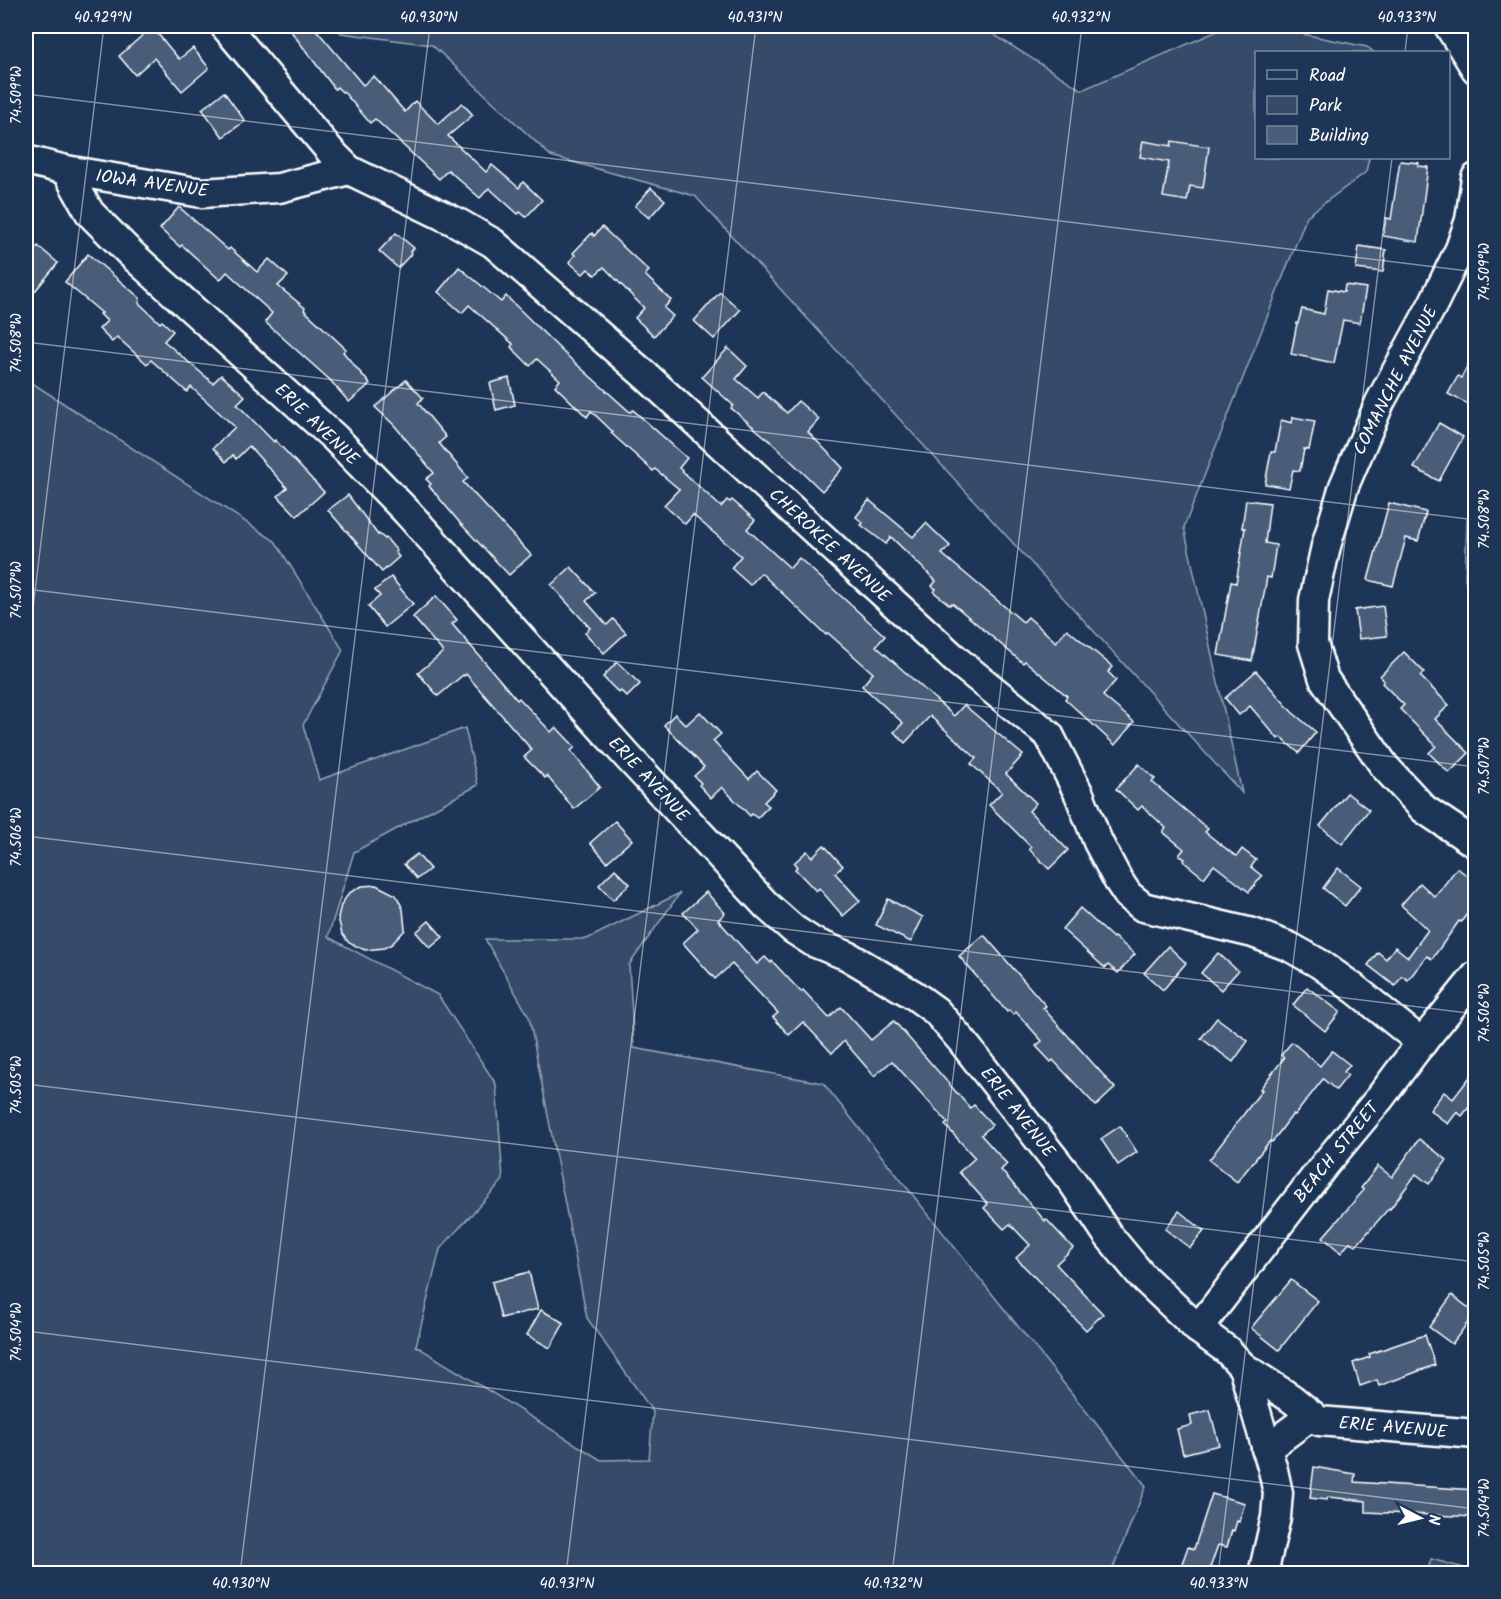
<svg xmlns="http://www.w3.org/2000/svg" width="1501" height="1599" viewBox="0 0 1501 1599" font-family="Kalam,sans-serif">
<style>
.green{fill:#364b69;stroke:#9aa5b4;stroke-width:1.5}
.building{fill:#4a5d79;stroke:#fff;stroke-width:1.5}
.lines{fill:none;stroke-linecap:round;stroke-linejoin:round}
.minor-casing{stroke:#fff;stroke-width:33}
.minor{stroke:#1d3557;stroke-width:28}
.ticks{fill:none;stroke:#fff;stroke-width:1.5;stroke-opacity:0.45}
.labels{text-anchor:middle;stroke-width:5;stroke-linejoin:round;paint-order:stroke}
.street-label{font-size:18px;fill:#fff;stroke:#1d3557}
.neatline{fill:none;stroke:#fff;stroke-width:2}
.ticks-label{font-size:15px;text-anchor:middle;fill:#fff}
</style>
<rect width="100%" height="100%" fill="#1d3557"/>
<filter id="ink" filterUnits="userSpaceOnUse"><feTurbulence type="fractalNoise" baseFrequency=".0167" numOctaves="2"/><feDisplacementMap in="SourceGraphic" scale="12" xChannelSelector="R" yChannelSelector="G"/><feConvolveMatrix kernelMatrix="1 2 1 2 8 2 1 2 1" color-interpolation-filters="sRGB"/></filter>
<g filter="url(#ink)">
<g class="green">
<polygon points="335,26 980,26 1082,90 1229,26 1263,26 1367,47 1374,52 1256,52 1256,158 1369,158 1366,172 1307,216 1184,527 1242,793 695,196 551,156 432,45 341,33"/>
<polygon points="26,379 275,541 343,650 303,725 319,780 465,728 478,785 354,852 328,937 438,995 496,1084 503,1180 440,1249 416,1346 601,1460 649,1459 653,1412 587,1318 529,1017 485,939 587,939 680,893 629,965 634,1048 823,1083 1146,1486 1111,1573 26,1573"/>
<polygon points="1475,507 1475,614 1465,580 1467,520"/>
<polygon points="1431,1559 1475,1571 1475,1573 1427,1573"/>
</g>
<g class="building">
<polygon points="287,26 313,26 363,85 374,76 405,112 415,101 438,124 462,103 473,115 448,136 486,172 492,165 519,188 523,182 542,200 526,217 520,212 518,214 489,188 480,198 448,170 439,179 375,119 370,123 343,91 342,92 337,87 335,89"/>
<polygon points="152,27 179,59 193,48 209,68 182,91 154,58 135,75 119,56"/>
<polygon points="224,92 245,121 223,137 202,109"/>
<polygon points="1143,141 1171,146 1172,141 1209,147 1203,188 1190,186 1187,201 1163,197 1169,162 1140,157"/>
<polygon points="1400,161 1419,163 1418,166 1428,167 1418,242 1383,236 1386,218 1391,219"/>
<polygon points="651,188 665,200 649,218 635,206"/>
<polygon points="179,207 228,250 230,248 257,272 269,259 288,276 278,286 305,308 304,310 346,349 343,352 370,384 349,402 330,380 265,322 272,313 227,272 220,280 182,245 180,247 160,229"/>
<polygon points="602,227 649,271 645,275 671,300 664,308 673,316 654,336 635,318 644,308 604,267 595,275 588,269 583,274 569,262 575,255 573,253 592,233 594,236"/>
<polygon points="396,233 414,248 410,252 412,253 398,268 379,251"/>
<polygon points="38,246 58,263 26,302 26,261"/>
<polygon points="1359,246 1386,250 1383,272 1356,269"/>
<polygon points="88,254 140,298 139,303 160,323 162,321 173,331 164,341 213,383 221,375 245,396 237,404 274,442 275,440 324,492 297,516 278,496 287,488 249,446 236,459 233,455 226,462 213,448 235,427 191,387 187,392 151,360 147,364 117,337 112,342 99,329 107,321 100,314 102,313 65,282"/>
<polygon points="459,267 501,302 506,296 563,352 630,412 633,410 687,458 679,468 721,507 727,500 730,502 732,500 755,520 747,529 790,568 799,558 885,636 876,646 954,716 964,705 1023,755 1006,774 1036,803 1029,811 1068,850 1049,869 1029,849 1031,847 989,805 1002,792 971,764 976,758 930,716 905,743 894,732 903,723 862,686 873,673 828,633 826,635 761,573 750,585 731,568 741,556 693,515 685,524 664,505 679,489 655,469 653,471 611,433 613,432 591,411 587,417 555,386 560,380 537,359 530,366 511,347 513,344 469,305 462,313 438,292"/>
<polygon points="1345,285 1366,288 1360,323 1343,320 1334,363 1291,354 1297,323 1298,323 1302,309 1324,314 1328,289 1344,292"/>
<polygon points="720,292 740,310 714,339 694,321"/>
<polygon points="728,348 747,366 736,379 758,398 763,392 787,413 798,401 819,419 808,432 843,468 822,491 770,441 731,408 733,405 702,377"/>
<polygon points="1476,350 1476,408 1448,394 1458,376 1461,378"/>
<polygon points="509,378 515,405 496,410 490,383"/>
<polygon points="406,380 423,398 418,403 446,437 439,443 468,478 463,482 531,555 509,575 460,523 429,486 431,484 426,479 434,473 394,425 375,407"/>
<polygon points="1293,417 1315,421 1309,450 1304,449 1300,471 1293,470 1289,488 1265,484 1271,452 1275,452 1281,420 1292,423"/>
<polygon points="1439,423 1463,437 1439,481 1414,468"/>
<polygon points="348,495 378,535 379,534 385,539 386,538 397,551 395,552 399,557 382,572 328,510"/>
<polygon points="869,500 913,537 926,523 950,546 942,554 1023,622 1028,617 1056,642 1067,629 1113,667 1108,672 1116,680 1103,696 1134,722 1115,745 1065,699 1067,696 1025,661 1023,663 952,603 950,605 934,592 936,589 932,586 936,581 891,537 886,544 861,525 863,523 856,517"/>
<polygon points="1246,500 1270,503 1265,543 1276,545 1271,578 1267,577 1252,661 1218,655 1231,582 1236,583 1245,528 1242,528"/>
<polygon points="1389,503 1426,512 1418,541 1406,538 1393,586 1368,580"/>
<polygon points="571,567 595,593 586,601 607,625 613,619 626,633 604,653 585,633 590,628 551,585"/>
<polygon points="391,577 413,604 385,627 368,606 380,596 375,590"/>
<polygon points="436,596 457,620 452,624 517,700 519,698 551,732 556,727 575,747 571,751 600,787 574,809 547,776 545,778 524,757 532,750 466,674 464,676 463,675 438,696 418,673 443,652 413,617"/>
<polygon points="1383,606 1387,636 1359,639 1355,610"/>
<polygon points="1404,652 1424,672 1420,676 1449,705 1435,719 1469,753 1449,773 1429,753 1436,746 1400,709 1404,705 1382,683 1384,681 1380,676"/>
<polygon points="617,662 640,684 627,697 621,691 619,693 603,677"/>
<polygon points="1256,671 1292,712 1316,732 1299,753 1280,737 1278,739 1250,706 1239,715 1225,698"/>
<polygon points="700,712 721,734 713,741 749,779 757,771 776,790 764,802 769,806 757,818 752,814 750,816 722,787 711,798 699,785 701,783 694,776 704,767 664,725 675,714 686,725"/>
<polygon points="1139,764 1155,779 1152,782 1208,829 1205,832 1233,854 1237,856 1242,849 1256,860 1251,867 1262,876 1249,892 1214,865 1204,878 1183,861 1185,859 1179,855 1184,849 1163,832 1166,828 1142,806 1138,810 1116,789"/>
<polygon points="1347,793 1369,810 1342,844 1320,826"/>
<polygon points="615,821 632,840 607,862 590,843"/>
<polygon points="824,845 843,866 835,873 860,901 843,916 819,888 816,891 795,869 797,867 794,863 807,851 812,857"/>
<polygon points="417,854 430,869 417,879 404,864"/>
<polygon points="1338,868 1361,886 1345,906 1323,888"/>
<polygon points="1457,868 1476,882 1476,902 1461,922 1459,921 1432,959 1427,956 1408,980 1402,976 1395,986 1368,965 1378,952 1386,959 1395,947 1408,957 1428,930 1401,905 1420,883 1435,897"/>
<polygon points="615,869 630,884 613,900 599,885"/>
<polygon points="376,885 396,895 403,909 405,930 392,944 384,948 365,950 349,943 342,934 338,917 341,905 349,893 362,886"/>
<polygon points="706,892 725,913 718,920 757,964 765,957 771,963 772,961 801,992 803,990 829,1018 841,1007 871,1040 894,1021 970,1108 974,1105 992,1125 981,1135 1007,1164 1001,1170 1045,1221 1046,1219 1073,1248 1056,1264 1103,1314 1086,1330 1016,1258 1030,1245 1010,1224 1004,1229 984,1208 988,1204 959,1172 975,1158 945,1125 948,1123 892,1061 874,1076 844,1041 832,1053 803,1022 789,1035 773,1017 778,1013 732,964 715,979 683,943 698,929 683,913"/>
<polygon points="888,899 923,917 911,942 876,925"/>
<polygon points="1080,908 1113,938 1114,937 1135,954 1118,973 1108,965 1105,968 1062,929"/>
<polygon points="429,921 443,937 430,948 416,932"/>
<polygon points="984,935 1046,1006 1043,1008 1115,1088 1096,1106 1053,1060 1051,1062 1036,1046 1042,1041 1016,1012 1013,1015 1009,1010 1007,1012 959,956"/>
<polygon points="1168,946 1186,963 1163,990 1144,973"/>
<polygon points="1218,953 1238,971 1221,990 1201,973"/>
<polygon points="1307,987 1340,1012 1325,1031 1293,1005"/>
<polygon points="1217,1018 1248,1041 1233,1062 1201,1038"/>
<polygon points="1292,1042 1320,1066 1332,1051 1350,1065 1344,1072 1348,1075 1336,1090 1323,1079 1295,1115 1293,1114 1272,1142 1270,1141 1237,1182 1209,1160 1262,1090 1260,1089 1284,1058 1281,1055"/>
<polygon points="1476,1069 1476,1098 1462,1116 1457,1112 1448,1124 1430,1110 1444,1092 1453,1099"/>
<polygon points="1120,1126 1137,1152 1118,1165 1101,1139"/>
<polygon points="1419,1139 1447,1160 1429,1184 1416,1174 1390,1209 1389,1208 1356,1246 1350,1242 1341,1253 1323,1237 1364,1190 1361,1188 1378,1166 1392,1177"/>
<polygon points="1179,1211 1204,1231 1190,1248 1165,1229"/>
<polygon points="529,1272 538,1309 501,1318 492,1282"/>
<polygon points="1291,1280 1318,1301 1279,1350 1251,1328"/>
<polygon points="1452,1295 1475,1313 1452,1344 1429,1327"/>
<polygon points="541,1310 564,1323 550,1348 527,1335"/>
<polygon points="1425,1335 1435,1365 1379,1386 1377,1380 1360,1386 1353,1363 1370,1357 1369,1354"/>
<polygon points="1210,1410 1219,1445 1183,1454 1177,1429 1192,1425 1190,1415"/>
<polygon points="1314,1467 1355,1474 1354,1482 1476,1490 1476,1517 1366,1512 1366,1501 1328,1497 1327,1500 1310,1498"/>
<polygon points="1212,1494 1245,1503 1239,1522 1237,1521 1234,1531 1232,1530 1227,1547 1218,1545 1208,1574 1178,1574 1188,1547 1194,1549"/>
</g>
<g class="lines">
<g class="minor-casing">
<g id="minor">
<polyline points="225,26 332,153 349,170 458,223 493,243 645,375 956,660 1049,735 1079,794 1098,842 1118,880 1128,895 1143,907 1253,933 1290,947 1320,964 1355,989 1422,1043"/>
<polyline points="1449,26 1476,69"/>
<polyline points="26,160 66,170 202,193 279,188 349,170"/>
<polyline points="66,170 90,213 130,253 335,438 407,512 628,757 767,906 793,929 813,942 848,956 914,995 936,1011 962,1041 1074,1184 1108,1235 1142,1276 1198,1329 1227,1350 1243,1367 1292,1399 1319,1421 1476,1434"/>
<polyline points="1476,178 1470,220 1460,249 1433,304 1380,402 1344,486 1326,546 1314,600 1313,644 1324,679 1385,767 1424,809 1476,844"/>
<polyline points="1198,1329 1326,1163 1379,1099 1415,1051 1476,976"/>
<polyline points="1243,1367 1273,1470 1278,1493 1276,1517 1263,1574"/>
<polyline points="1266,1449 1312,1415"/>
</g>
</g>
<use href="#minor" class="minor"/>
</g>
</g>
<path class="ticks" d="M 1405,52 L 1408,26M 26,94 L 1476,272M 26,342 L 1476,520M 26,589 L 1476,767M 26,665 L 104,26M 26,836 L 1476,1014M 26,1084 L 1476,1262M 26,1331 L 1476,1509M 240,1574 L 430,26M 566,1574 L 756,26M 892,1574 L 1082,26M 1218,1574 L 1392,158"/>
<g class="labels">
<g class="street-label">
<text transform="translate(152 183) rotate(8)" y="6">IOWA AVENUE</text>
<text transform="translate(1395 380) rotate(-63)" y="6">COMANCHE AVENUE</text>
<text transform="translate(317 424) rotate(44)" y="6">ERIE AVENUE</text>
<text transform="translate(830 545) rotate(43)" y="6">CHEROKEE AVENUE</text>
<text transform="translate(649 779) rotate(47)" y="6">ERIE AVENUE</text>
<text transform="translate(1018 1112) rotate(52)" y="6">ERIE AVENUE</text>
<text transform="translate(1336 1152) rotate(-51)" y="6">BEACH STREET</text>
<text transform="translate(1393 1427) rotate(5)" y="6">ERIE AVENUE</text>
</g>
</g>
<rect width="1501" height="1599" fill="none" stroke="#1d3557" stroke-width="66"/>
<rect x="1255" y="51" width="195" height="108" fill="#1d3557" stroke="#77869a" stroke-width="1.5"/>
<rect x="1267" y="70" width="30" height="9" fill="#1d3557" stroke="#77869a" stroke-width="1.5"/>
<text x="1309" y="81" font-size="18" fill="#ffffff">Road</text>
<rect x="1267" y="96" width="30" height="18" fill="#364b69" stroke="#77869a" stroke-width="1.5"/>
<text x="1309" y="111" font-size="18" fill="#ffffff">Park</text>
<rect x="1267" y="126" width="30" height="18" fill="#4a5d79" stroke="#77869a" stroke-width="1.5"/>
<text x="1309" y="141" font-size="18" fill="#ffffff">Building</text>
<g transform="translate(1420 1518) rotate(97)" stroke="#1d3557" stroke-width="4.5" paint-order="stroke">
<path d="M0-4.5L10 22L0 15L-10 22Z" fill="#ffffff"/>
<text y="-9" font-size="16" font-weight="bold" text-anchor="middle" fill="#ffffff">N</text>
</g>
<rect x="33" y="33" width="1435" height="1533" class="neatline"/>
<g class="ticks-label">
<text x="103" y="22">40.929°N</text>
<text x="429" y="22">40.930°N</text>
<text x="755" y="22">40.931°N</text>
<text x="1081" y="22">40.932°N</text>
<text x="1407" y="22">40.933°N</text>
<text transform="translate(16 95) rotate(-90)" y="5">74.509°W</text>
<text transform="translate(1484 272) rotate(-90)" y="5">74.509°W</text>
<text transform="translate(16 343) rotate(-90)" y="5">74.508°W</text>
<text transform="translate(1484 519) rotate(-90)" y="5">74.508°W</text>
<text transform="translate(16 590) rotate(-90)" y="5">74.507°W</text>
<text transform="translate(1484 766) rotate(-90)" y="5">74.507°W</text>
<text transform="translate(16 837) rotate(-90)" y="5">74.506°W</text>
<text transform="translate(1484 1013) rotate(-90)" y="5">74.506°W</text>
<text transform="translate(16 1085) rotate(-90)" y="5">74.505°W</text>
<text transform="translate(1484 1261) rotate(-90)" y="5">74.505°W</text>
<text transform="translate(16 1332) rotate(-90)" y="5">74.504°W</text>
<text transform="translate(1484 1508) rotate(-90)" y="5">74.504°W</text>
<text x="241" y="1588">40.930°N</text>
<text x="567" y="1588">40.931°N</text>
<text x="893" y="1588">40.932°N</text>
<text x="1219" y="1588">40.933°N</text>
</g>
</svg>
